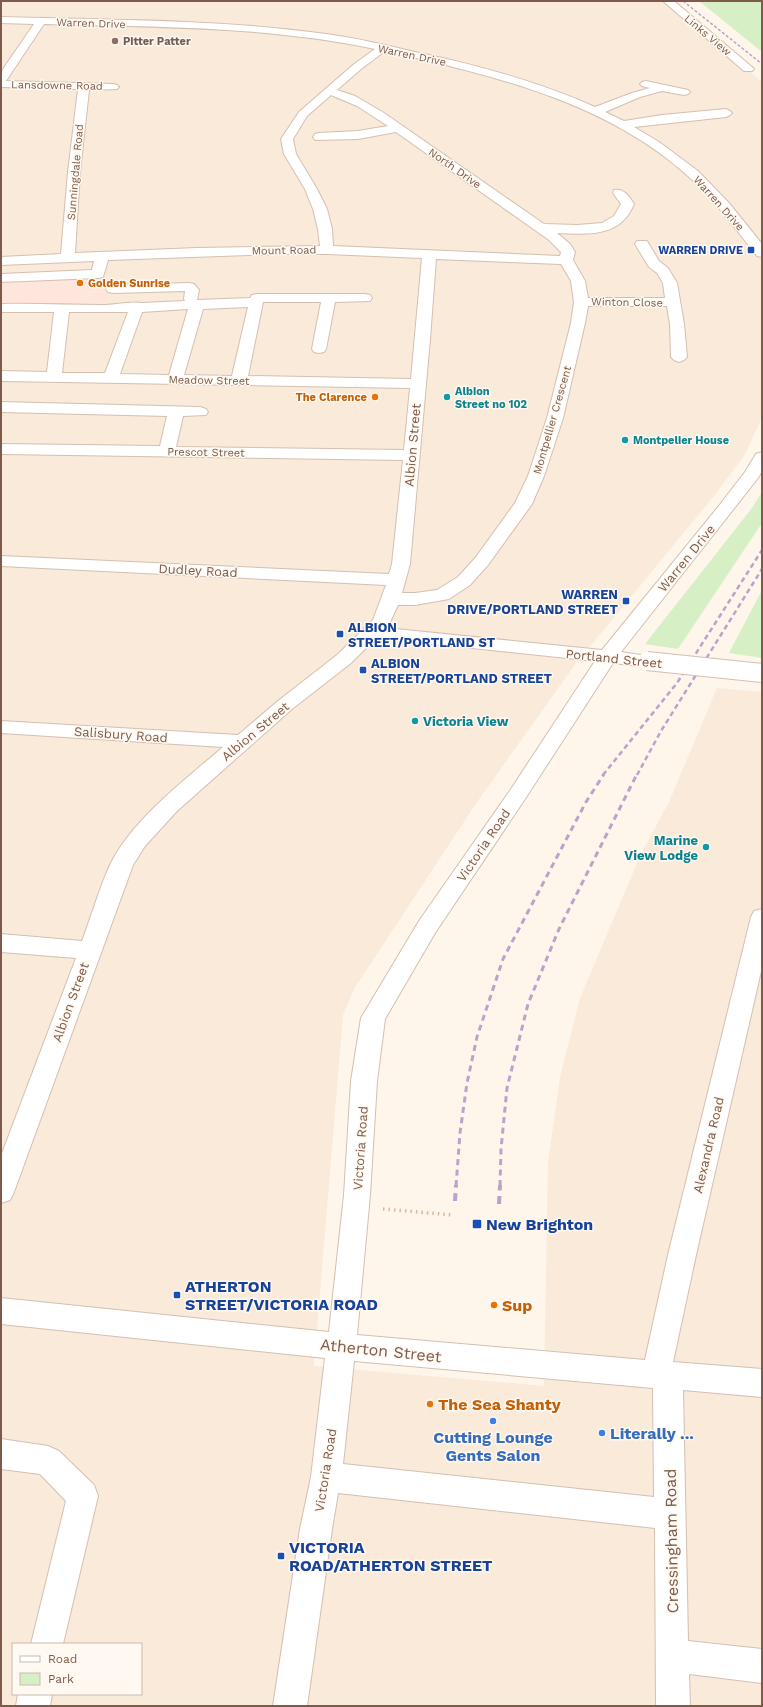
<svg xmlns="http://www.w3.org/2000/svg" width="763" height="1707" viewBox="0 0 763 1707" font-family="'Work Sans',sans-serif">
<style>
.residential{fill:#f9eada;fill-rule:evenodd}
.commercial{fill:#ffe6dd}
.green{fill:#d7efc5}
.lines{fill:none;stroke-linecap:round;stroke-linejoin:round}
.minor-casing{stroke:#d5bfb0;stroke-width:2}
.path{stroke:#ddb6a0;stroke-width:3.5;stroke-dasharray:1.5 4;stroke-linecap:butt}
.minor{fill:#fff;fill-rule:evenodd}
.rail-far3{stroke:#b8a5cb;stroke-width:1.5;stroke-dasharray:3 2;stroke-linecap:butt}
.rail-far2{stroke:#b8a5cb;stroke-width:2.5;stroke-dasharray:5 3.5;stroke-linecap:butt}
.rail-far1{stroke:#b8a5cb;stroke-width:3;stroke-dasharray:6 4.5;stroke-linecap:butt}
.rail{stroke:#b8a5cb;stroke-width:4;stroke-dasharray:8 5.5;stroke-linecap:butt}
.minor-bridge-casing{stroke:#d5bfb0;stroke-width:20;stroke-linecap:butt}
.minor-bridge{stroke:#fff;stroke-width:18}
.education-dot{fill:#8d6e63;stroke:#fff9f2;stroke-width:1.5}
.transit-dot{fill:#1a4fb4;stroke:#fff9f2;stroke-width:1.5}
.food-dot{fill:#e8710a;stroke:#fff9f2;stroke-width:1.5}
.culture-dot{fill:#0f9aa8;stroke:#fff9f2;stroke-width:1.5}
.shop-dot{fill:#3f7fe0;stroke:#fff9f2;stroke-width:1.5}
.labels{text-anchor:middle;stroke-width:3;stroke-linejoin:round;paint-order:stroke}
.far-street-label{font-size:11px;fill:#7d5a49;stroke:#fff9f2}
.far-education-label{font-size:11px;font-weight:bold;fill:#785e54;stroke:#fff9f2;text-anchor:start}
.far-transit-label{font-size:11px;font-weight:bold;fill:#164399;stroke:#fff9f2;text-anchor:end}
.far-food-label{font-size:11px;font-weight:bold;fill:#c56008;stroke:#fff9f2;text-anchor:start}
.far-culture-label{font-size:11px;font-weight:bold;fill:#0d838f;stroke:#fff9f2;text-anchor:start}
.street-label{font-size:13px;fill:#7d5a49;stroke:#fff9f2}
.transit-label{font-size:13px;font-weight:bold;fill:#164399;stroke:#fff9f2;text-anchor:start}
.culture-label{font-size:13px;font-weight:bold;fill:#0d838f;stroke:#fff9f2;text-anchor:start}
.near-transit-label{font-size:16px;font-weight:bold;fill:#164399;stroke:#fff9f2;text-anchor:start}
.near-food-label{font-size:16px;font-weight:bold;fill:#c56008;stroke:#fff9f2;text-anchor:start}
.near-street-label{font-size:16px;fill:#7d5a49;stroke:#fff9f2}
.near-shop-label{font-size:16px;font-weight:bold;fill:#366cbe;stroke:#fff9f2;text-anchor:start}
</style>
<rect width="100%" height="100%" fill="#fef6ea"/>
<path class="residential" d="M 1,1 L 668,1 L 762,82 L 762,418 L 744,456 L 714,496 L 574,666 L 477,802 L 354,989 L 343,1015 L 314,1366 L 544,1386 L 548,1163 L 560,1077 L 580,998 L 641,854 L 669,802 L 717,688 L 762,692 L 762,1706 L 1,1706 ZM 13,1644 L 141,1644 L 141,1694 L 13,1694 Z"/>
<polygon class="commercial" points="112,278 105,307 1,307 1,282"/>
<g class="green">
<polygon points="699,1 762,1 762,52"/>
<polygon points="762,492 762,523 678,649 645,644 752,508"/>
<polygon points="762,590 762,658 729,653"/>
</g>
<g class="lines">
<g class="minor-casing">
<g id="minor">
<polygon points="663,1 674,1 752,67 754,69 752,71 744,71"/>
<path d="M 1,17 C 109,20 218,19 326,34 C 356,38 386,45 415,52 C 477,65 537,81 595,107 L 632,93 L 650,88 L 642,86 L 640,84 L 642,82 L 646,81 L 688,90 L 690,92 L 688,94 L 684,95 L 662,91 L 640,97 L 605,112 L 624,121 L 662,115 L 726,109 L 730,111 L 732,113 L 730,115 L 726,117 L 634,127 L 659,142 L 698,171 L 729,203 L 762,244 L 762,257 L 757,256 C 735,228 714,199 688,176 C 605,101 491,75 385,51 L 361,69 L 337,90 L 355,96 L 384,113 L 544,224 L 577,225 L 602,223 L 614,216 L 621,204 L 613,193 L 614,190 C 624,188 629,196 634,204 C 620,238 588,234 557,233 L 570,244 L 575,252 L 573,260 L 585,281 L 588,298 L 665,298 L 663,283 L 657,273 L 649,267 L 635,244 L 637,241 L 647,241 L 659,261 L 668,268 L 677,283 L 684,324 L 687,357 L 684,360 L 679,362 L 674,360 L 671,357 L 670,324 L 667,306 L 588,306 L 585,323 L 563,418 L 544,476 L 532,504 L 488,565 L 470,585 L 449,599 L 415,605 L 398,605 L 390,622 L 386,628 L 602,650 L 718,507 L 745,472 L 756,454 L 762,452 L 762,471 L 758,478 L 621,652 L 654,657 L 657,661 L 654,665 L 647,667 L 613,663 L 525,799 L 435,933 L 385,1019 L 377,1081 L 370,1195 L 357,1335 L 645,1360 L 668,1255 L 751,917 L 754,911 L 762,909 L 762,967 L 696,1255 L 673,1362 L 762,1369 L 762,1397 L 683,1390 L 688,1641 L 762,1649 L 762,1683 L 689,1674 L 690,1706 L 656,1706 L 655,1528 L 338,1493 L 332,1529 L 307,1706 L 273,1706 L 300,1529 L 311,1477 L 325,1358 L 1,1324 L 1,1298 L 329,1332 L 344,1195 L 351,1081 L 361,1018 L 419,921 L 511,789 L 595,661 L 376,638 L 351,663 L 292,709 L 177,811 L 145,846 L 133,865 L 14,1192 L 10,1200 L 1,1203 L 1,1156 L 76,958 L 1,952 L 1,934 L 82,941 C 92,915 99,888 111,863 C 134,818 185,780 223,747 L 1,733 L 1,721 L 238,735 L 278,701 L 337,655 L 373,620 L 386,585 L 1,566 L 1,556 L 389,574 L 392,564 L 403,460 L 1,454 L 1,444 L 160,446 L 167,416 L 1,412 L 1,402 L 200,407 L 206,409 L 208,412 L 206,415 L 183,416 L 176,447 L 404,450 L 410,388 L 1,381 L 1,371 L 47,372 L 54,312 L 1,312 L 1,304 C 35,303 69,305 102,305 C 114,305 133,301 142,303 L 185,301 L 184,299 L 185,291 L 113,293 L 108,292 L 106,289 L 108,286 L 113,285 L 189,283 L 194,284 L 199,290 L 197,300 L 250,298 L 252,295 L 257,294 L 365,294 L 370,295 L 372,298 L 370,301 L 335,302 L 326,349 L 324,352 L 319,353 L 314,352 L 312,349 L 321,302 L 263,302 L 248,376 L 411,379 L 422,258 L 327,254 L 281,254 L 108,260 L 103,277 L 98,278 L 1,282 L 1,274 L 92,270 L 94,261 L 1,265 L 1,257 L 61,254 L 68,172 L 78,89 L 1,87 L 1,72 L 34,24 L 1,23 ZM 44,24 C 154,27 267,26 375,49 L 353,65 L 299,112 L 281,139 L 284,154 L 305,189 L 313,209 L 318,229 L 320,246 L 197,248 L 75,253 L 80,172 L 89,90 L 117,89 L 119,87 L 117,85 L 113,84 L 6,81 ZM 331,95 L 357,106 L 388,126 L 358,131 L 319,133 L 315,134 L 313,137 L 315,140 L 358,139 L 396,132 L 549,240 L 561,252 L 560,256 L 333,246 L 332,229 L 327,209 L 317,189 L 296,154 L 293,139 L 307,116 ZM 436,259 L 561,264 L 571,281 L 574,302 L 571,323 L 547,418 L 528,476 L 515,503 L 476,557 L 458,577 L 437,590 L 415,593 L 402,593 L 410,564 L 430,339 ZM 248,307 L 232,376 L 184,375 L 203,309 ZM 188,309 L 169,375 L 120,374 L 142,312 ZM 69,312 L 128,312 L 105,373 L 62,373 ZM 354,1361 L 653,1388 L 654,1497 L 343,1464 Z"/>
<polygon points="1,1439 48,1446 59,1451 94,1485 98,1496 63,1644 31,1644 66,1501 40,1474 1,1469"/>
<polygon points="18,1694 52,1694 50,1706 16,1706"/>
</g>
</g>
<polyline class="path" points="383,1209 453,1215"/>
<use href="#minor" class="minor"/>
<polyline class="rail-far3" points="683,1 762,64"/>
<g class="rail-far2">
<polyline points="603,775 677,683 762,550"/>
<polyline points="637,775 661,731 762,569"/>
</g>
<g class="rail-far1">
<polyline points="456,1186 460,1133 467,1083 477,1037 503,959 586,802 604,774"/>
<polyline points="500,1186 501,1149 507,1088 528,1004 559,929 637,774"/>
</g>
<g class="rail">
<polyline points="455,1201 456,1185"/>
<polyline points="499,1204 500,1185"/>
</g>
<g class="minor-bridge-casing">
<polyline id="minor-bridge" points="647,661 762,673"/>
</g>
<use href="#minor-bridge" class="minor-bridge"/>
</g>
<circle class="education-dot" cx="115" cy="41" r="4"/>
<g class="transit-dot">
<rect x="747" y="246" width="8" height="8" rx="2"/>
<rect x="622" y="597" width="8" height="8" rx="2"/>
<rect x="336" y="630" width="8" height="8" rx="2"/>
<rect x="359" y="666" width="8" height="8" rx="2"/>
<rect x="472" y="1219" width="10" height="10" rx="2"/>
<rect x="173" y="1291" width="8" height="8" rx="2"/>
<rect x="277" y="1552" width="8" height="8" rx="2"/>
</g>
<g class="food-dot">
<circle cx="80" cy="283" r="4"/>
<circle cx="375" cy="397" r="4"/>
<circle cx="494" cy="1305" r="4"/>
<circle cx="430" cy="1404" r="4"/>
</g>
<g class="culture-dot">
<circle cx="447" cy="397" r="4"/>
<circle cx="625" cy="440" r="4"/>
<circle cx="415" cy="721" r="4"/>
<circle cx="706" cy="847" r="4"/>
</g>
<g class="shop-dot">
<circle cx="493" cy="1421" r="4"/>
<circle cx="602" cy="1433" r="4"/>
</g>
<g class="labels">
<g class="far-street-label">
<text transform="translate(91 23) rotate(2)" y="4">Warren Drive</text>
<text transform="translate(708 35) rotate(40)" y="4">Links View</text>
<text transform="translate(412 55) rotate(12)" y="4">Warren Drive</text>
<text transform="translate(57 85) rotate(1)" y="4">Lansdowne Road</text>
<text transform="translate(455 168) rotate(35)" y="4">North Drive</text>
<text transform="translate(75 172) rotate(-85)" y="4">Sunningdale Road</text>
<text transform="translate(719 203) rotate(48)" y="4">Warren Drive</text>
<text transform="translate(284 250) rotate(-1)" y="4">Mount Road</text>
<text transform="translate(627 302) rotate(1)" y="4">Winton Close</text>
<text transform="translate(209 380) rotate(1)" y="4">Meadow Street</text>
<text transform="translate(552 420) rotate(-74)" y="4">Montpellier Crescent</text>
<text transform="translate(206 452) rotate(1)" y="4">Prescot Street</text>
</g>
<g class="far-education-label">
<text x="123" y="45">Pitter Patter</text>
</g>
<g class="far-transit-label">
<text x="743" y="254">WARREN DRIVE</text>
</g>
<g class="far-food-label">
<text x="88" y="287">Golden Sunrise</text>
<text x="367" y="401" text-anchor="end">The Clarence</text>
</g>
<g class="far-culture-label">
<text x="455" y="395">Albion<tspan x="455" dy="13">Street no 102</tspan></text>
<text x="633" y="444">Montpelier House</text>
</g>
<g class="street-label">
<text transform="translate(412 445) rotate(-85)" y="5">Albion Street</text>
<text transform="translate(686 558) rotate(-51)" y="5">Warren Drive</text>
<text transform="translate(198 570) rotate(3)" y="5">Dudley Road</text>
<text transform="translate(614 658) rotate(6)" y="5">Portland Street</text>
<text transform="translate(255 731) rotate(-40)" y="5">Albion Street</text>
<text transform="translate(121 734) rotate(4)" y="5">Salisbury Road</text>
<text transform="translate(483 845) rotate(-56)" y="5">Victoria Road</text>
<text transform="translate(70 1002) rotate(-70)" y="5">Albion Street</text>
<text transform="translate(708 1145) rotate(-77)" y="5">Alexandra Road</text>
<text transform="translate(360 1148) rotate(-86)" y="5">Victoria Road</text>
<text transform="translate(325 1470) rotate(-81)" y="5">Victoria Road</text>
</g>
<g class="transit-label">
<text x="618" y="599" text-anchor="end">WARREN<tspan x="618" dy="15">DRIVE/PORTLAND STREET</tspan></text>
<text x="348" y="632">ALBION<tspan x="348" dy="15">STREET/PORTLAND ST</tspan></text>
<text x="371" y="668">ALBION<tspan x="371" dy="15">STREET/PORTLAND STREET</tspan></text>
</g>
<g class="culture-label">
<text x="423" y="726">Victoria View</text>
<text x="698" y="845" text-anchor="end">Marine<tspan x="698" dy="15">View Lodge</tspan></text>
</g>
<g class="near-transit-label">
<text x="486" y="1230">New Brighton</text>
<text x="185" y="1292">ATHERTON<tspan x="185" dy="18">STREET/VICTORIA ROAD</tspan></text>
<text x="289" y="1553">VICTORIA<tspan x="289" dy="18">ROAD/ATHERTON STREET</tspan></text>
</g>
<g class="near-food-label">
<text x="502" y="1311">Sup</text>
<text x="438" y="1410">The Sea Shanty</text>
</g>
<g class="near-street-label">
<text transform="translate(381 1350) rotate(6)" y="6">Atherton Street</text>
<text transform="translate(671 1541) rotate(-91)" y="6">Cressingham Road</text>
</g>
<g class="near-shop-label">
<text x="610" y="1439">Literally ...</text>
<text x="493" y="1443" text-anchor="middle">Cutting Lounge<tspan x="493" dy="18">Gents Salon</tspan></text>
</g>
</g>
<rect width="763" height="1707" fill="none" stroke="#7d5a49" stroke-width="4"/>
<rect x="12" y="1643" width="130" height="52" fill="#fff9f2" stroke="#cbb9ae"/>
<rect x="20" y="1656" width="20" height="6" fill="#ffffff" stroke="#cbb9ae"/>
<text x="48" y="1663" font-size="12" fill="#7d5a49">Road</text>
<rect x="20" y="1673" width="20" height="12" fill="#d7efc5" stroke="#cbb9ae"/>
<text x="48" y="1683" font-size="12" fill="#7d5a49">Park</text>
</svg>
